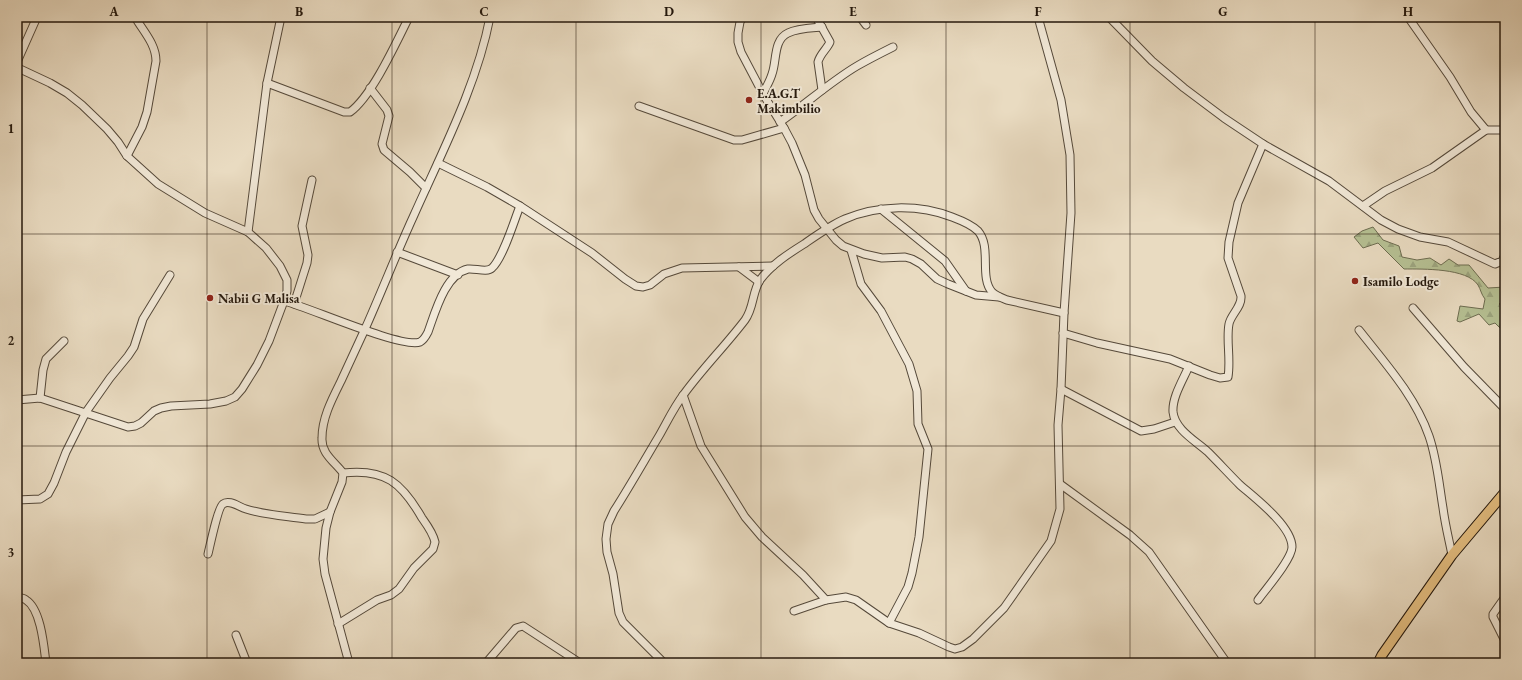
<svg xmlns="http://www.w3.org/2000/svg" width="1522" height="680" viewBox="0 0 1522 680" font-family="'EB Garamond',serif">
<style>
.forest{fill:url(#forest-firs);stroke:#6d6c50}
.lines{fill:none;stroke-linecap:round;stroke-linejoin:round}
.minor-casing{stroke:#55493a;stroke-width:9}
.major-casing{stroke:#24180d;stroke-width:11}
.minor{stroke:#f1e8d7;stroke-width:7}
.major{stroke:#e4be80;stroke-width:9}
.grid{fill:none;stroke:#24180d;stroke-width:1;stroke-opacity:0.55}
.poi-dot{fill:#8f2418;stroke:#f1e8d7;stroke-width:1.5}
.labels{text-anchor:middle;stroke-width:4;stroke-linejoin:round;paint-order:stroke}
.poi-label{font-size:13px;font-weight:bold;fill:#24180d;stroke:#f1e8d7;text-anchor:start}
.neatline{fill:none;stroke:#24180d;stroke-width:1.5}
.grid-label{font-size:13px;text-anchor:middle;font-weight:bold;fill:#24180d}
</style>
<defs>
<pattern id="forest-firs" width="22" height="20" patternUnits="userSpaceOnUse"><rect width="22" height="20" fill="#b6c093"/><path d="M5 1l3.5 6h-7zM16 11l3.5 6h-7z" fill="#9ca47e"/></pattern>
</defs>
<rect width="100%" height="100%" fill="#e9dbc1"/>
<filter id="stains"><feTurbulence type="fractalNoise" baseFrequency=".005" numOctaves="4"/><feColorMatrix values="0 0 0 0 .2 0 0 0 0 .09 0 0 0 0 .02 0 0 0 .5 -.17"/></filter>
<radialGradient id="worn" r=".72"><stop offset=".6" stop-color="#630" stop-opacity="0"/><stop offset="1" stop-color="#630" stop-opacity=".3"/></radialGradient>
<path class="forest" d="M 1373,227 L 1383,240 L 1399,246 L 1402,257 L 1417,260 L 1430,258 L 1441,265 L 1449,259 L 1458,265 L 1469,265 L 1488,288 L 1505,287 L 1505,300 L 1499,304 L 1505,308 L 1505,333 L 1495,323 L 1489,325 L 1479,314 L 1460,322 L 1457,321 L 1460,306 L 1483,309 L 1485,299 C 1481,294 1481,290 1478,285 C 1467,268 1423,269 1404,269 L 1378,243 L 1363,248 L 1354,237 L 1362,231 Z"/>
<g class="lines">
<g class="minor-casing">
<g id="minor">
<polyline points="743,17 740,22 738,33 738,42 741,52 763,94 784,128 792,143 805,175 814,210 819,219 836,240 843,246 864,254 882,258 905,257 912,259 921,264 937,279 948,284 976,295 999,297"/>
<path d="M 816,17 L 830,42 C 827,49 820,54 818,62 L 822,90"/>
<polyline points="860,17 866,25"/>
<polyline points="1109,17 1152,61 1184,88 1224,118 1263,144 1329,181 1381,220 1398,229 1420,237 1448,242 1495,264 1502,261 1505,255"/>
<polyline points="1408,17 1450,77 1471,112 1486,130"/>
<path d="M 267,83 L 344,112 L 350,112 C 372,96 396,43 409,17"/>
<polyline points="370,88 387,110 389,116 382,144 384,150 410,172 426,188"/>
<path d="M 763,94 C 766,87 770,81 772,74 C 777,61 773,40 788,33 C 798,28 811,28 822,27"/>
<polyline points="639,106 734,140 742,140 784,128"/>
<path d="M 780,122 C 806,104 830,82 857,66 C 869,59 881,53 893,47"/>
<path d="M 127,156 L 142,127 L 147,112 L 156,61 C 156,44 143,31 135,17"/>
<polyline points="438,163 487,187 520,206 592,253 625,279 636,286 643,287 650,285 664,274 682,268 773,266"/>
<polyline points="1363,206 1385,191 1432,168 1486,130 1505,130"/>
<polyline points="881,209 945,261 966,291"/>
<polyline points="248,232 267,83 281,17"/>
<polyline points="851,250 861,284 881,311 909,364 917,391 918,424 928,449 919,537 912,573 908,587 889,623"/>
<polyline points="397,252 458,275"/>
<polyline points="739,267 759,282"/>
<path d="M 284,301 C 308,307 402,349 420,342 C 424,340 426,336 428,332 C 435,313 445,274 468,269 C 475,268 487,273 492,268 C 503,258 514,221 520,206"/>
<polyline points="294,304 307,263 308,255 302,226 312,180"/>
<polyline points="1413,308 1464,367 1505,409"/>
<path d="M 1359,330 C 1385,363 1415,396 1429,436 C 1437,459 1439,484 1443,508 C 1445,524 1449,540 1452,555"/>
<path d="M 1063,333 L 1097,343 L 1170,359 L 1210,375 L 1220,378 L 1228,377 C 1231,359 1226,340 1229,324 C 1231,314 1242,307 1241,296 L 1228,258 L 1229,242 L 1238,203 L 1263,144"/>
<path d="M 1189,366 C 1183,380 1172,397 1173,412 C 1175,430 1196,441 1208,452 C 1219,463 1229,474 1240,485 C 1255,498 1292,526 1292,547 C 1292,559 1266,589 1258,600"/>
<polyline points="1061,389 1141,431 1154,429 1175,422"/>
<polyline points="683,395 701,446 745,517 762,537 803,575 826,600"/>
<polyline points="40,398 43,370 46,359 64,341"/>
<polyline points="17,400 40,398 128,427 135,426 141,423 154,411 161,408 171,406 210,404 226,401 235,397 242,389 257,365 269,341 284,301 287,291 287,280 280,266 266,248 248,232 205,213 158,184 127,156 118,142 107,129 82,105 67,93 50,83 18,68 17,62 37,17"/>
<polyline points="1060,484 1130,535 1149,552 1227,663"/>
<polyline points="17,500 40,499 48,494 54,483 66,452 86,412 110,378 128,356 134,347 143,319 170,275"/>
<path d="M 208,554 C 210,546 218,507 223,504 C 229,499 239,507 246,509 C 265,515 286,516 306,519 L 315,519 L 330,512"/>
<path d="M 17,597 C 20,598 24,598 26,600 C 41,609 44,647 46,663"/>
<polyline points="1505,597 1493,614 1493,617 1505,641"/>
<polyline points="794,611 826,600 846,597 856,600 889,623 919,633 949,647 955,649 962,647 973,639 1004,608 1051,541 1060,509 1058,425 1061,389 1064,313 1071,213 1070,155 1061,100 1038,17"/>
<path d="M 338,624 L 377,600 L 391,595 L 399,589 L 414,568 L 433,549 L 435,542 C 433,533 427,525 422,518 C 402,483 385,468 343,473"/>
<polyline points="236,635 247,663"/>
<path d="M 349,663 L 325,574 L 323,559 L 326,528 L 330,512 L 342,482 L 343,473 C 335,462 321,454 322,438 C 322,418 332,399 341,381 C 349,364 357,346 365,329 C 382,291 397,252 414,215 C 442,152 477,85 490,17"/>
<polyline points="486,663 516,628 523,626 580,663"/>
<path d="M 664,663 L 623,622 L 619,613 L 613,574 L 607,552 L 606,539 L 608,524 L 614,511 C 630,486 644,461 659,436 C 667,422 674,407 684,394 C 703,368 726,345 745,320 C 754,308 752,292 760,280 C 771,265 788,254 804,244 C 817,235 831,225 845,219 C 878,205 918,204 952,217 C 960,220 971,224 978,231 C 992,247 979,277 992,292 C 996,296 1002,298 1007,300 L 1064,313"/>
</g>
</g>
<g class="major-casing">
<polyline id="major" points="1378,663 1382,655 1452,555 1505,492"/>
</g>
<use href="#minor" class="minor"/>
<use href="#major" class="major"/>
</g>
<path class="grid" d="M 207,17 L 207,663M 392,17 L 392,663M 576,17 L 576,663M 761,17 L 761,663M 946,17 L 946,663M 1130,17 L 1130,663M 1315,17 L 1315,663M 17,234 L 1505,234M 17,446 L 1505,446"/>
<g class="poi-dot">
<circle cx="749" cy="100" r="4"/>
<circle cx="1355" cy="281" r="4"/>
<circle cx="210" cy="298" r="4"/>
</g>
<g class="labels">
<g class="poi-label">
<text x="757" y="98">E.A.G.T<tspan x="757" dy="15">Makimbilio</tspan></text>
<text x="1363" y="286">Isamilo Lodge</text>
<text x="218" y="303">Nabii G Malisa</text>
</g>
</g>
<rect width="1522" height="680" fill="none" stroke="#e9dbc1" stroke-width="44"/>
<rect x="22" y="22" width="1478" height="636" class="neatline"/>
<g class="grid-label">
<text x="114" y="16">A</text>
<text x="299" y="16">B</text>
<text x="484" y="16">C</text>
<text x="669" y="16">D</text>
<text x="853" y="16">E</text>
<text x="1038" y="16">F</text>
<text x="1223" y="16">G</text>
<text x="1408" y="16">H</text>
<text x="11" y="133">1</text>
<text x="11" y="345">2</text>
<text x="11" y="557">3</text>
</g>
<rect width="100%" height="100%" filter="url(#stains)"/>
<rect width="100%" height="100%" fill="url(#worn)"/>
</svg>
